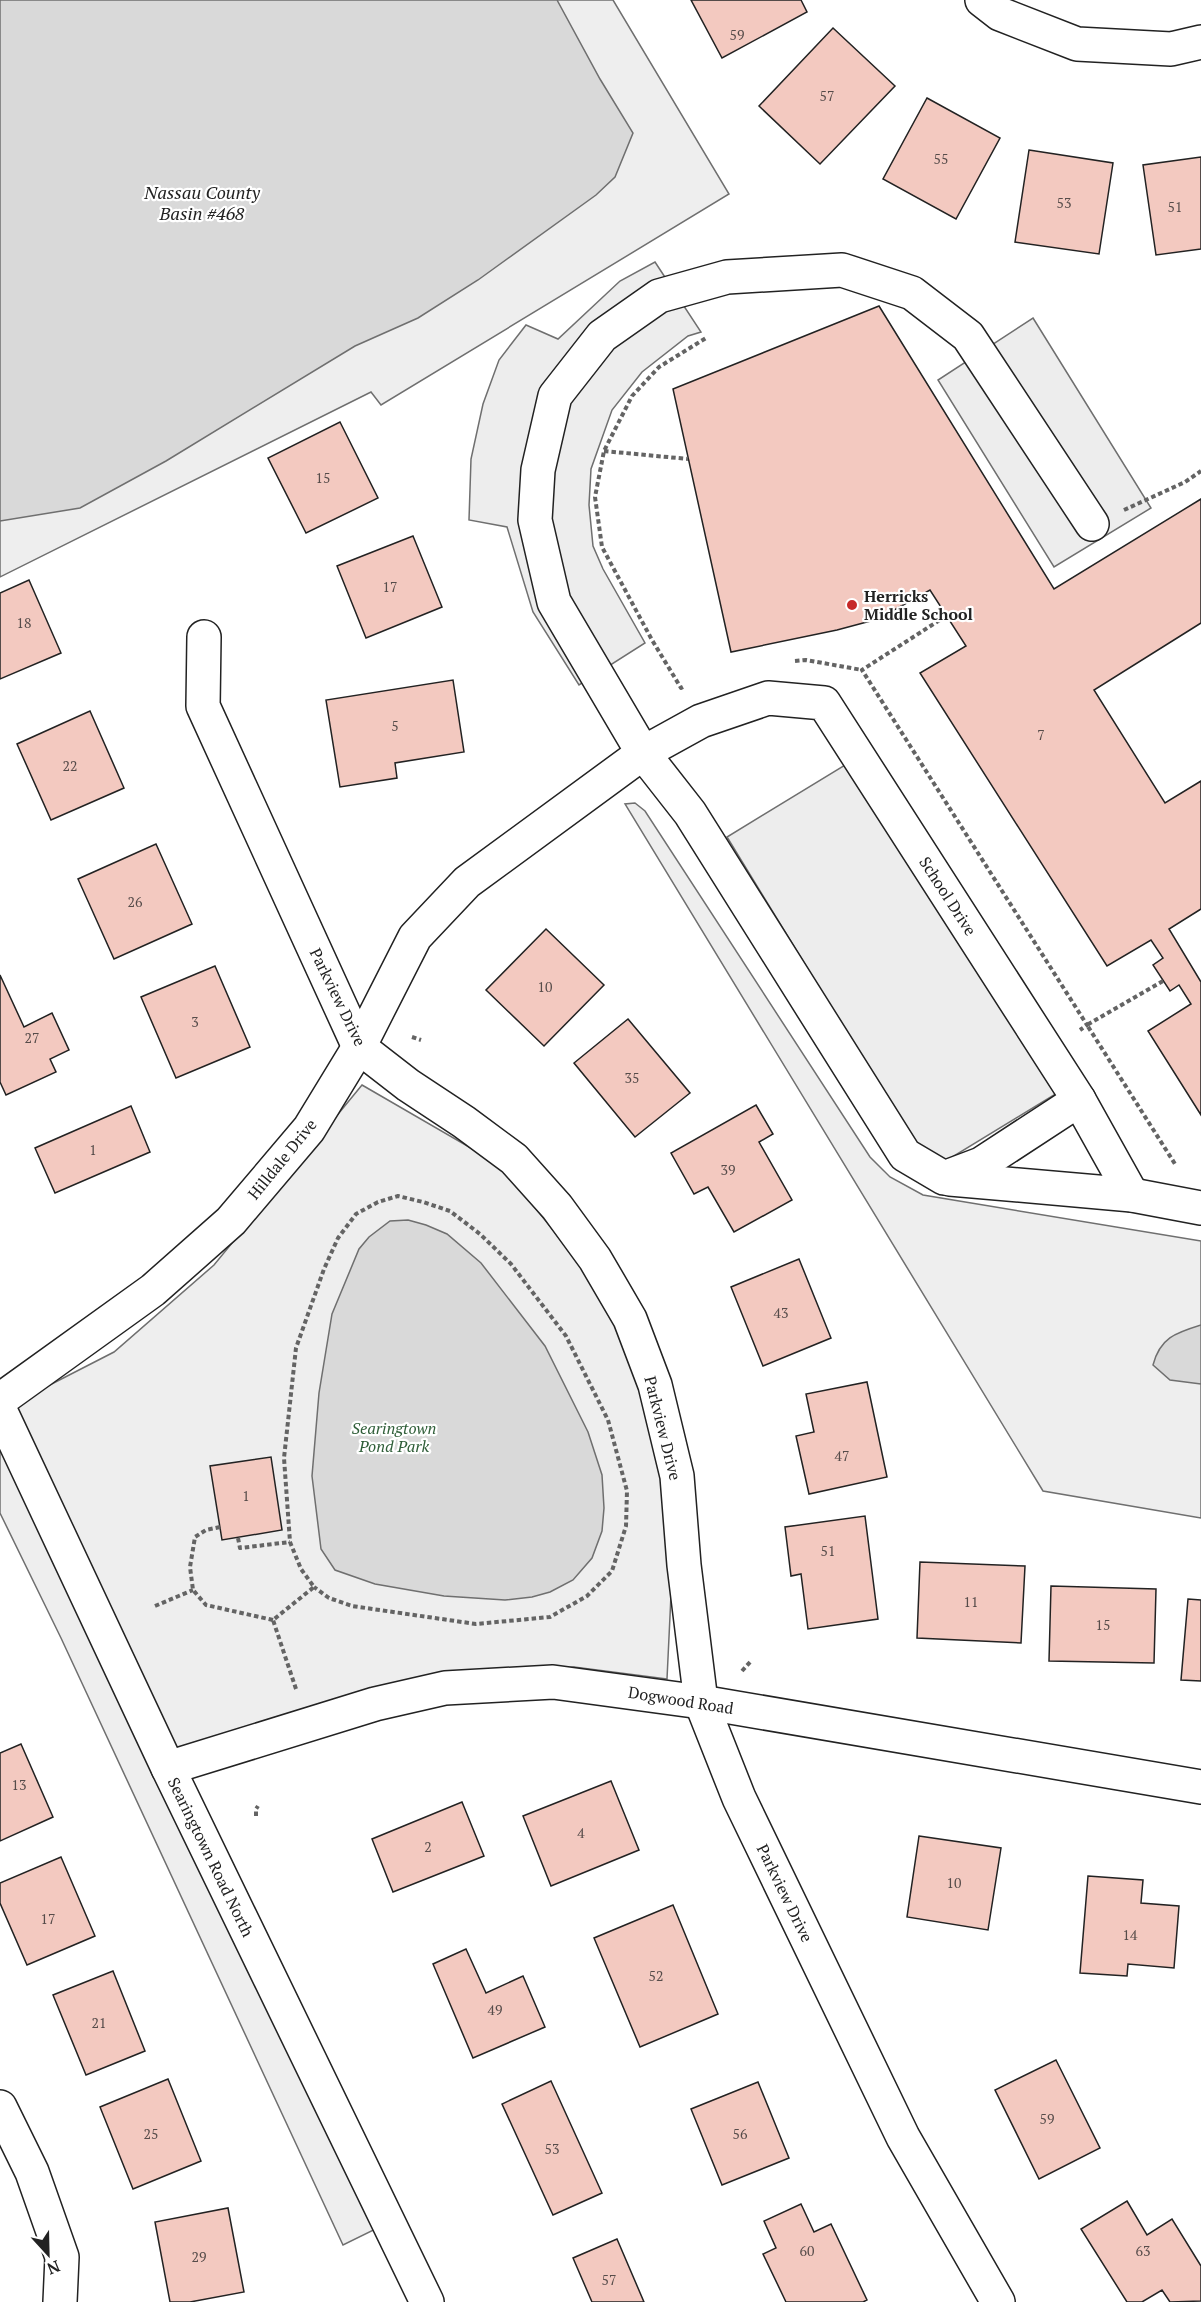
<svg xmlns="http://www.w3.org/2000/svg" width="1201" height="2302" viewBox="0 0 1201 2302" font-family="'PT Serif',serif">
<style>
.green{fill:#eee;stroke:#6f6f6f;stroke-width:1.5}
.parking{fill:#ededed;stroke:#6f6f6f;stroke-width:1.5}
.water{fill:#d9d9d9;stroke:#6f6f6f;stroke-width:1.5}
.building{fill:#f3c9c0;stroke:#222;stroke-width:1.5}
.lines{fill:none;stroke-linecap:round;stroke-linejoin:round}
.minor-casing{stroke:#222;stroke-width:36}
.major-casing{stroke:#222;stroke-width:36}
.path{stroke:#646464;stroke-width:4;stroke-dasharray:4.5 3;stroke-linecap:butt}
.minor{stroke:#fff;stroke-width:33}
.major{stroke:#fff;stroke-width:33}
.poi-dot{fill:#c62828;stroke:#fff;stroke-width:2}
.labels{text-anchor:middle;stroke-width:4.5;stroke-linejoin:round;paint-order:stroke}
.number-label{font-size:14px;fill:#564c4a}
.poi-label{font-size:16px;font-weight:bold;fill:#222;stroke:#fff;text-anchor:start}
.street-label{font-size:16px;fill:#222;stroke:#fff}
.park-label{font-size:16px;font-style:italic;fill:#2f5e38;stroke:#fff}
.water-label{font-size:18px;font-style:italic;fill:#222;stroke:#fff}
</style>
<rect width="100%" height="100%" fill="#fff"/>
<g class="green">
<polygon points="0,0 613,0 729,194 381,405 371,392 0,577"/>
<polygon points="635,803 645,811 870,1157 890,1177 923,1195 1201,1241 1201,1518 1043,1491 625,804"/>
<polygon points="362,1085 502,1166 595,1283 644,1381 665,1472 672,1574 667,1679 574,1667 452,1679 170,1764 394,2220 343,2245 61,1638 0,1513 0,1403 3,1409 114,1352 214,1265"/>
</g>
<g class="parking">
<polygon points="655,262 701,332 688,336 642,372 612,410 591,469 589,505 593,546 603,569 645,643 579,685 533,612 507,527 469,520 471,459 483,404 499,360 526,325 558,339 620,281"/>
<polygon points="1033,318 1151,508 1054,567 938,380"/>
<polygon points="855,759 1059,1092 931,1170 727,837"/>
</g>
<g class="water">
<polygon points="0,0 557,0 600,79 633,133 615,177 596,195 478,280 418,318 355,346 166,461 80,508 0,521"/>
<polygon points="408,1220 426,1225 447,1234 481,1263 545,1346 588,1432 602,1475 604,1508 602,1531 592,1558 573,1580 550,1592 532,1597 505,1600 444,1596 375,1584 335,1570 321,1549 312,1476 319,1393 332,1314 359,1249 369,1237 390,1221"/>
<path d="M 1201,1325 L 1201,1384 L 1170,1380 L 1153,1365 C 1160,1338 1175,1333 1201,1325 Z"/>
</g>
<g class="building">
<polygon points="691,0 801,0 807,12 722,58"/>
<polygon points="833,28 895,86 820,164 759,106"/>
<polygon points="927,98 1000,138 956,219 883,179"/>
<polygon points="1029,150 1113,163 1099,254 1015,242"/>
<polygon points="1201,157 1201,249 1156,255 1143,165"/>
<polygon points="879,306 1054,589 1201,499 1201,623 1094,690 1165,803 1201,781 1201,909 1169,929 1201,982 1201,1115 1148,1031 1191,1004 1179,985 1170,991 1153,965 1163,958 1151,940 1107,966 920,673 966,646 930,590 878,619 837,630 731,652 673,389"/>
<polygon points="340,422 378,498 306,533 268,458"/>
<polygon points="413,536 442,607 366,638 337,566"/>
<polygon points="29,580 61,653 0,679 0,593"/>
<polygon points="453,680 464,752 395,763 397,778 340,787 326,700"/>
<polygon points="90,711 124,788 51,820 17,744"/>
<polygon points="156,844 192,924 114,959 78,879"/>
<polygon points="546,929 604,985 544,1046 486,990"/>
<polygon points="215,966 250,1047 176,1078 141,997"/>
<polygon points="0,975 24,1027 52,1013 69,1050 50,1059 56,1072 6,1095 0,1082"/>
<polygon points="628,1019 690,1093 635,1137 574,1063"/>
<polygon points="756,1105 773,1134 759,1142 792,1200 734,1232 708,1187 694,1194 671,1153"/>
<polygon points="131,1106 150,1152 55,1193 35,1148"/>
<polygon points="799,1259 831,1338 763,1366 731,1287"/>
<polygon points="867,1382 887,1477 809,1494 796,1436 814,1432 806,1394"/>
<polygon points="271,1457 282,1530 222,1540 210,1466"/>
<polygon points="865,1516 878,1619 808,1629 801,1574 791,1576 785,1527"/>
<polygon points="920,1562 1025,1566 1021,1643 917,1638"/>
<polygon points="1051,1586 1156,1589 1154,1663 1049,1661"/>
<polygon points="1188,1599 1201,1600 1201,1681 1181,1680"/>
<polygon points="21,1744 53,1817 0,1841 0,1753"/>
<polygon points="611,1781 639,1850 551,1886 523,1816"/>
<polygon points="462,1802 484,1856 393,1892 372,1839"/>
<polygon points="919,1836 1001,1848 988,1930 907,1917"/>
<polygon points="61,1857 95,1936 27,1965 0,1903 0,1883"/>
<polygon points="1088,1876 1143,1880 1141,1903 1179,1906 1174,1968 1128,1964 1127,1976 1080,1973"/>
<polygon points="673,1905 718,2014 640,2047 594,1938"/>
<polygon points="466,1949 486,1993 523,1976 545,2027 473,2058 433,1964"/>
<polygon points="113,1971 145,2051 86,2075 53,1995"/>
<polygon points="1056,2060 1100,2148 1039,2179 995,2090"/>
<polygon points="168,2079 201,2161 133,2189 100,2107"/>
<polygon points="551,2081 602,2193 553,2215 502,2104"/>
<polygon points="758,2082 789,2158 722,2185 691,2109"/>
<polygon points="1127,2201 1147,2235 1172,2219 1201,2266 1201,2301 1170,2302 1162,2290 1142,2302 1127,2302 1081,2229"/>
<polygon points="801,2204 814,2232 831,2224 867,2300 863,2302 786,2302 763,2254 776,2248 764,2221"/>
<polygon points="228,2208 244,2292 190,2302 170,2302 155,2222"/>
<polygon points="617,2239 644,2302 592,2302 573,2258"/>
</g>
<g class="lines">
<g class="minor-casing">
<g id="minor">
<polyline points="982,0 1000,14 1077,44 1171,49 1201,42"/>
<polyline points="204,637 203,706 359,1047 408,1085 464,1122 514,1159 557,1207 595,1259 630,1319 655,1385 677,1476 684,1565 701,1702 739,1798 903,2137 998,2302"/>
<polyline points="1079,1100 981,1164 944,1178 905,1155 690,813 643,753 554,602 535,520 538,470 555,396 602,336 659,296 727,277 842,270 912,293 968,336 1092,524"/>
<polyline points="950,1179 1132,1195 1201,1208"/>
<polyline points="0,1400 153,1290 231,1221 309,1129 359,1047 415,937 467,882 643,753 701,721 768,698 824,703 1079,1100 1132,1195"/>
<polyline points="168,1768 375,1704 445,1688 553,1682 701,1702 1201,1787"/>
<polyline points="0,2107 32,2172 62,2257 60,2302"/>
</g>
</g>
<g class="major-casing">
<polyline id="major" points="0,1410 168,1768 427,2302"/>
</g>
<g class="path">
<polyline points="604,451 688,459"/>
<polyline points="1124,510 1185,482 1201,471"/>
<polyline points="946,616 862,670 1087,1025 1080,1030"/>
<polyline points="795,661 806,660 862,670"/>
<polyline points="683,687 681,688 652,640 602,547 595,497 604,451 632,396 659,367 706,338"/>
<polyline points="1163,981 1087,1025 1175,1164 1177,1165"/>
<polyline points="412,1037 421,1040"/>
<polyline points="220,1527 206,1530 195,1537 190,1567 193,1590 206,1605 273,1620"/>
<polyline points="238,1538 240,1548 290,1542"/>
<polyline points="155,1606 193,1590"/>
<polyline points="742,1671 751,1661"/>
<polyline points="296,1689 273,1620 314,1587 301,1569 290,1542 284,1458 296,1348 324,1269 338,1238 356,1214 378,1202 398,1196 423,1202 450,1211 480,1234 511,1264 566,1336 608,1420 627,1491 626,1526 612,1571 587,1596 550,1617 476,1624 352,1606 329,1598 314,1587"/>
<polyline points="256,1816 256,1809 258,1806"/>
</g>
<use href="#minor" class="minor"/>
<use href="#major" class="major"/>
</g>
<circle class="poi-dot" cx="852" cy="605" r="6"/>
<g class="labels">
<g class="number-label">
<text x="737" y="40">59</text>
<text x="827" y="101">57</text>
<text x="941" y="164">55</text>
<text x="1064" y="208">53</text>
<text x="1175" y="212">51</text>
<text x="323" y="483">15</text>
<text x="390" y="592">17</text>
<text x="24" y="628">18</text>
<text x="395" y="731">5</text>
<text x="1041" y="740">7</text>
<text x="70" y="771">22</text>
<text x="135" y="907">26</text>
<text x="545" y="992">10</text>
<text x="195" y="1027">3</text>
<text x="32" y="1043">27</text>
<text x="632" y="1083">35</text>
<text x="93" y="1155">1</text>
<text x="728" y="1175">39</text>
<text x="781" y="1318">43</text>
<text x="842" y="1461">47</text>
<text x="246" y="1501">1</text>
<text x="828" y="1556">51</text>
<text x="971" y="1607">11</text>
<text x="1103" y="1630">15</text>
<text x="19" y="1790">13</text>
<text x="581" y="1838">4</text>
<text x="428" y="1852">2</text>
<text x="954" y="1888">10</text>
<text x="48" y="1924">17</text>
<text x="1130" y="1940">14</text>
<text x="656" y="1981">52</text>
<text x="495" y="2015">49</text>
<text x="99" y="2028">21</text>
<text x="1047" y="2124">59</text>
<text x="151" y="2139">25</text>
<text x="740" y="2139">56</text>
<text x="552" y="2154">53</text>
<text x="807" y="2256">60</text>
<text x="1143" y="2256">63</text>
<text x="199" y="2262">29</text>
<text x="609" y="2285">57</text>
</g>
<g class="poi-label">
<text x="864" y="602">Herricks<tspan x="864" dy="18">Middle School</tspan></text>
</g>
<g class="street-label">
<text transform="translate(948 896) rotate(57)" y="6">School Drive</text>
<text transform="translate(338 997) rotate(64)" y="6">Parkview Drive</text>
<text transform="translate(282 1159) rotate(-51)" y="6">Hilldale Drive</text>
<text transform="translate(663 1428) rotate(76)" y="6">Parkview Drive</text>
<text transform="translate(681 1700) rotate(9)" y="6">Dogwood Road</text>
<text transform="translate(211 1857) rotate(64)" y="6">Searingtown Road North</text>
<text transform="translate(785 1893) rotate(64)" y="6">Parkview Drive</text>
</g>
<g class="park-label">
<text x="394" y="1434">Searingtown<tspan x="394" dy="18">Pond Park</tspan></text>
</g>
<g class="water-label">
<text x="202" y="199">Nassau County<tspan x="202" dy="21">Basin #468</tspan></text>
</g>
</g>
<g transform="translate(48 2254) rotate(158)" stroke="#ffffff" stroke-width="4.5" paint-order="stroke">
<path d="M0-4.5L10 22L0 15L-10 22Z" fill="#222222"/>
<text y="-9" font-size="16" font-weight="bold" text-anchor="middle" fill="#222222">N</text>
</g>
</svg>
